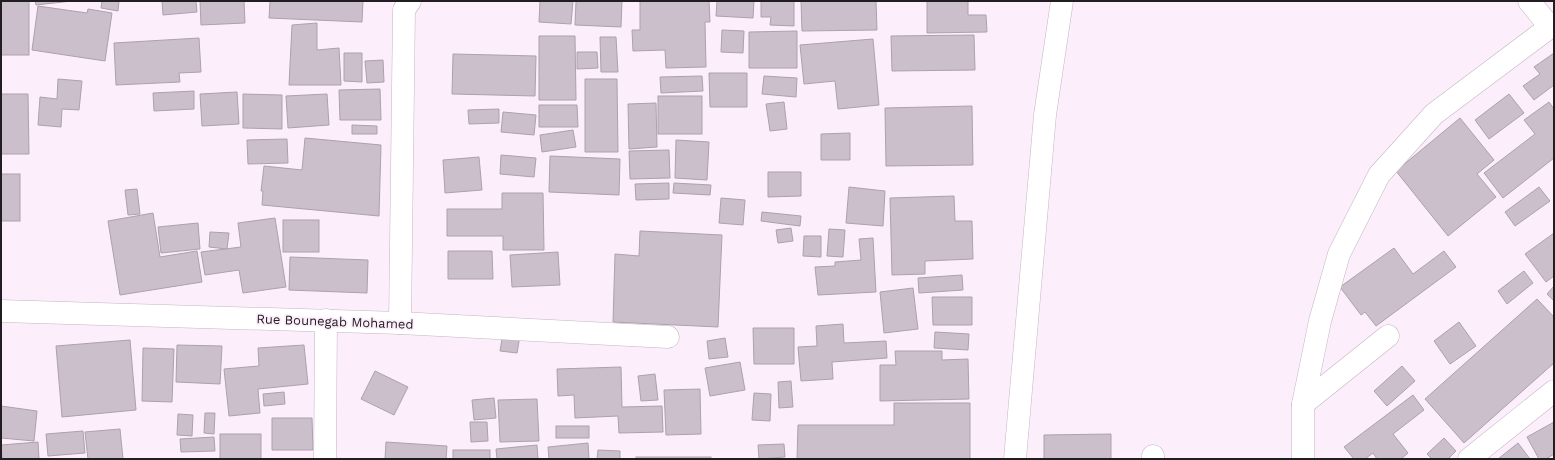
<svg xmlns="http://www.w3.org/2000/svg" width="1555" height="460" viewBox="0 0 1555 460" font-family="'Work Sans',sans-serif">
<style>
.building{fill:#cbbfcb;stroke:#ada1ad}
.lines{fill:none;stroke-linecap:round;stroke-linejoin:round}
.minor-casing{stroke:#c2b6c2;stroke-width:23}
.minor{stroke:#fff;stroke-width:22}
.labels{text-anchor:middle;stroke-width:3.5;stroke-linejoin:round;paint-order:stroke}
.street-label{font-size:13px;fill:#211d21;stroke:#fceffb}
</style>
<rect width="100%" height="100%" fill="#fceffb"/>
<g class="building">
<rect x="1" y="1" width="28" height="54"/>
<polygon points="35,1 72,1 36,5"/>
<polygon points="102,1 119,1 118,11 101,8"/>
<polygon points="162,1 196,1 197,12 163,15"/>
<polygon points="200,1 244,1 245,23 201,25"/>
<polygon points="270,1 363,1 362,22 269,18"/>
<polygon points="540,1 573,1 571,24 539,22"/>
<polygon points="576,1 622,1 621,27 575,25"/>
<polygon points="640,1 709,1 710,22 705,22 706,67 666,68 665,50 633,51 632,30 640,30"/>
<polygon points="717,1 754,1 753,18 716,16"/>
<polygon points="761,1 794,1 794,26 770,25 771,17 761,17"/>
<polygon points="801,1 876,1 877,30 802,31"/>
<polygon points="927,1 968,1 968,15 986,15 987,32 927,33"/>
<polygon points="38,6 87,13 88,9 112,13 105,61 32,50"/>
<polygon points="317,23 317,50 339,48 341,85 289,85 292,25"/>
<polygon points="722,30 744,31 743,53 721,52"/>
<polygon points="797,31 797,68 749,68 749,32"/>
<polygon points="974,35 975,70 892,71 891,36"/>
<polygon points="539,36 575,36 576,100 539,100"/>
<polygon points="600,37 616,37 618,72 601,72"/>
<polygon points="199,38 201,72 179,73 180,82 116,85 114,43"/>
<polygon points="873,39 879,105 838,109 835,81 804,84 800,45"/>
<polygon points="577,52 597,52 598,68 577,69"/>
<polygon points="344,53 362,53 362,82 344,81"/>
<polygon points="1554,53 1554,85 1534,100 1523,86 1540,74 1534,67"/>
<polygon points="453,54 536,56 535,96 452,94"/>
<polygon points="383,60 384,82 367,83 365,61"/>
<polygon points="709,73 747,73 747,107 710,107"/>
<polygon points="702,76 703,91 661,93 660,77"/>
<polygon points="764,76 797,78 796,97 762,94"/>
<polygon points="58,79 82,81 79,110 62,109 61,127 38,125 40,97 57,99"/>
<polygon points="585,79 617,79 618,152 585,152"/>
<polygon points="380,89 381,120 340,120 339,90"/>
<polygon points="194,91 194,109 154,111 153,93"/>
<polygon points="237,92 239,124 202,126 200,94"/>
<polygon points="1,94 28,94 29,154 1,154"/>
<polygon points="243,94 282,95 282,129 243,128"/>
<polygon points="327,94 329,125 288,128 286,96"/>
<polygon points="1509,94 1524,113 1489,139 1475,120"/>
<rect x="658" y="96" width="44" height="38"/>
<polygon points="784,102 787,129 770,131 766,104"/>
<polygon points="1549,102 1554,109 1554,158 1503,198 1484,173 1535,134 1524,120"/>
<polygon points="656,103 657,147 629,149 628,104"/>
<polygon points="539,105 577,105 578,127 539,127"/>
<polygon points="972,106 973,165 886,166 885,108"/>
<polygon points="499,109 499,123 469,124 468,110"/>
<polygon points="503,112 536,115 534,135 501,132"/>
<polygon points="1460,118 1494,160 1477,174 1496,197 1448,236 1396,171"/>
<polygon points="352,125 377,126 377,134 352,134"/>
<polygon points="573,130 576,147 542,152 540,135"/>
<polygon points="850,133 850,160 821,160 821,134"/>
<polygon points="305,138 381,145 379,216 262,205 263,191 261,191 264,166 302,170"/>
<polygon points="287,139 288,163 248,164 247,140"/>
<polygon points="676,140 709,142 707,180 675,178"/>
<polygon points="669,150 670,178 630,179 629,151"/>
<polygon points="501,155 536,158 534,177 500,174"/>
<polygon points="550,156 620,159 619,195 549,192"/>
<polygon points="479,157 482,190 445,193 443,160"/>
<polygon points="768,172 801,172 801,196 768,197"/>
<rect x="1" y="174" width="19" height="47"/>
<polygon points="669,183 669,199 636,200 635,184"/>
<polygon points="674,183 711,185 710,195 673,193"/>
<polygon points="849,187 885,191 883,226 846,223"/>
<polygon points="1539,187 1550,201 1515,226 1505,212"/>
<polygon points="137,189 140,214 128,215 125,190"/>
<polygon points="502,193 543,193 544,250 503,250 503,236 447,236 447,209 502,209"/>
<polygon points="954,196 955,221 972,221 973,259 925,261 925,274 892,275 890,198"/>
<polygon points="721,198 745,200 743,225 719,223"/>
<polygon points="762,212 801,216 800,226 761,221"/>
<polygon points="153,213 160,257 197,251 202,282 120,295 108,221"/>
<polygon points="275,218 286,287 243,293 239,270 205,275 201,252 241,247 238,223"/>
<rect x="283" y="220" width="36" height="32"/>
<polygon points="198,223 200,249 161,253 158,227"/>
<polygon points="791,228 793,241 778,243 776,230"/>
<polygon points="829,229 845,230 843,257 827,256"/>
<polygon points="640,231 722,235 718,327 613,322 615,254 639,256"/>
<polygon points="210,232 229,233 227,249 209,247"/>
<polygon points="1554,233 1554,276 1546,282 1525,254"/>
<polygon points="804,236 821,236 821,257 803,256"/>
<polygon points="873,238 876,292 818,295 815,267 835,266 835,262 861,260 859,239"/>
<polygon points="1394,248 1413,274 1444,251 1456,267 1376,326 1365,312 1361,315 1340,287"/>
<polygon points="448,251 492,251 493,279 448,279"/>
<polygon points="558,252 560,285 512,287 510,255"/>
<polygon points="290,257 368,260 367,293 289,290"/>
<polygon points="1524,271 1533,283 1507,304 1498,291"/>
<polygon points="962,275 963,290 919,293 918,278"/>
<polygon points="1554,286 1554,301 1547,294"/>
<polygon points="913,288 918,329 884,333 880,292"/>
<polygon points="932,297 972,297 972,325 933,325"/>
<polygon points="1537,299 1554,317 1554,363 1464,443 1425,399"/>
<polygon points="1459,322 1476,346 1450,364 1434,341"/>
<polygon points="843,324 844,343 886,341 887,358 832,362 833,379 801,381 798,347 817,346 816,326"/>
<polygon points="753,328 794,328 794,364 754,364"/>
<polygon points="935,332 969,334 968,350 934,348"/>
<polygon points="503,333 520,336 517,353 500,351"/>
<polygon points="725,338 728,357 709,359 707,341"/>
<polygon points="130,340 136,410 62,417 56,346"/>
<polygon points="177,345 222,346 220,384 176,382"/>
<polygon points="304,345 308,384 258,389 260,413 229,416 224,369 259,366 258,348"/>
<polygon points="143,348 174,349 172,402 142,401"/>
<polygon points="895,351 942,351 942,360 968,359 969,399 880,401 880,365 896,365"/>
<polygon points="740,362 745,390 710,396 705,368"/>
<polygon points="1402,366 1415,381 1387,406 1374,391"/>
<polygon points="621,367 622,407 662,406 663,432 619,433 618,416 575,418 574,395 558,396 557,369"/>
<polygon points="375,371 408,387 394,415 361,399"/>
<polygon points="655,374 658,400 641,401 638,376"/>
<polygon points="791,381 793,407 779,408 778,382"/>
<polygon points="700,389 701,434 666,435 664,390"/>
<polygon points="284,392 285,404 264,406 263,394"/>
<polygon points="754,393 771,394 770,421 752,420"/>
<polygon points="1413,395 1424,410 1393,434 1408,453 1401,459 1377,459 1373,453 1365,459 1354,459 1344,447"/>
<polygon points="494,398 496,418 474,420 472,400"/>
<polygon points="537,399 539,441 500,442 498,400"/>
<polygon points="894,403 970,403 970,459 797,459 798,425 894,425"/>
<polygon points="1,406 37,411 34,441 1,438"/>
<polygon points="205,413 215,413 214,434 204,433"/>
<polygon points="178,414 193,415 192,436 177,435"/>
<polygon points="272,418 312,418 313,450 272,450"/>
<polygon points="470,422 487,422 488,441 471,442"/>
<polygon points="1554,422 1554,454 1546,459 1539,459 1527,437"/>
<rect x="556" y="426" width="33" height="12"/>
<polygon points="120,429 123,459 88,459 85,432"/>
<polygon points="83,431 85,453 48,456 46,434"/>
<rect x="220" y="434" width="41" height="25"/>
<polygon points="1111,434 1111,459 1044,459 1044,435"/>
<polygon points="214,437 215,451 181,452 180,439"/>
<polygon points="1444,438 1456,451 1448,459 1432,459 1427,454"/>
<polygon points="38,442 39,459 2,459 1,445"/>
<polygon points="386,442 447,446 446,459 385,459"/>
<polygon points="588,443 589,459 549,459 548,447"/>
<polygon points="1518,443 1530,459 1498,459"/>
<polygon points="784,444 785,457 759,459 758,445"/>
<polygon points="537,445 538,459 497,459 496,449"/>
<rect x="453" y="450" width="37" height="9"/>
<polygon points="598,450 620,451 620,459 597,459"/>
<rect x="636" y="457" width="75" height="2"/>
</g>
<g class="lines">
<g class="minor-casing">
<g id="minor">
<polyline points="1529,1 1550,27"/>
<polyline points="1,311 400,323 668,337"/>
<polyline points="400,323 404,10 410,1"/>
<polyline points="1303,404 1388,336"/>
<polyline points="325,459 326,320"/>
<polyline points="1015,459 1045,115 1062,1"/>
<polyline points="1153,459 1153,456"/>
<polyline points="1303,459 1303,404 1320,321 1339,254 1379,175 1434,114 1554,24"/>
<polyline points="1469,459 1554,391"/>
</g>
</g>
<use href="#minor" class="minor"/>
</g>
<g class="labels">
<g class="street-label">
<text transform="translate(335 321) rotate(2)" y="5">Rue Bounegab Mohamed</text>
</g>
</g>
<rect width="1555" height="460" fill="none" stroke="#211d21" stroke-width="4"/>
</svg>
